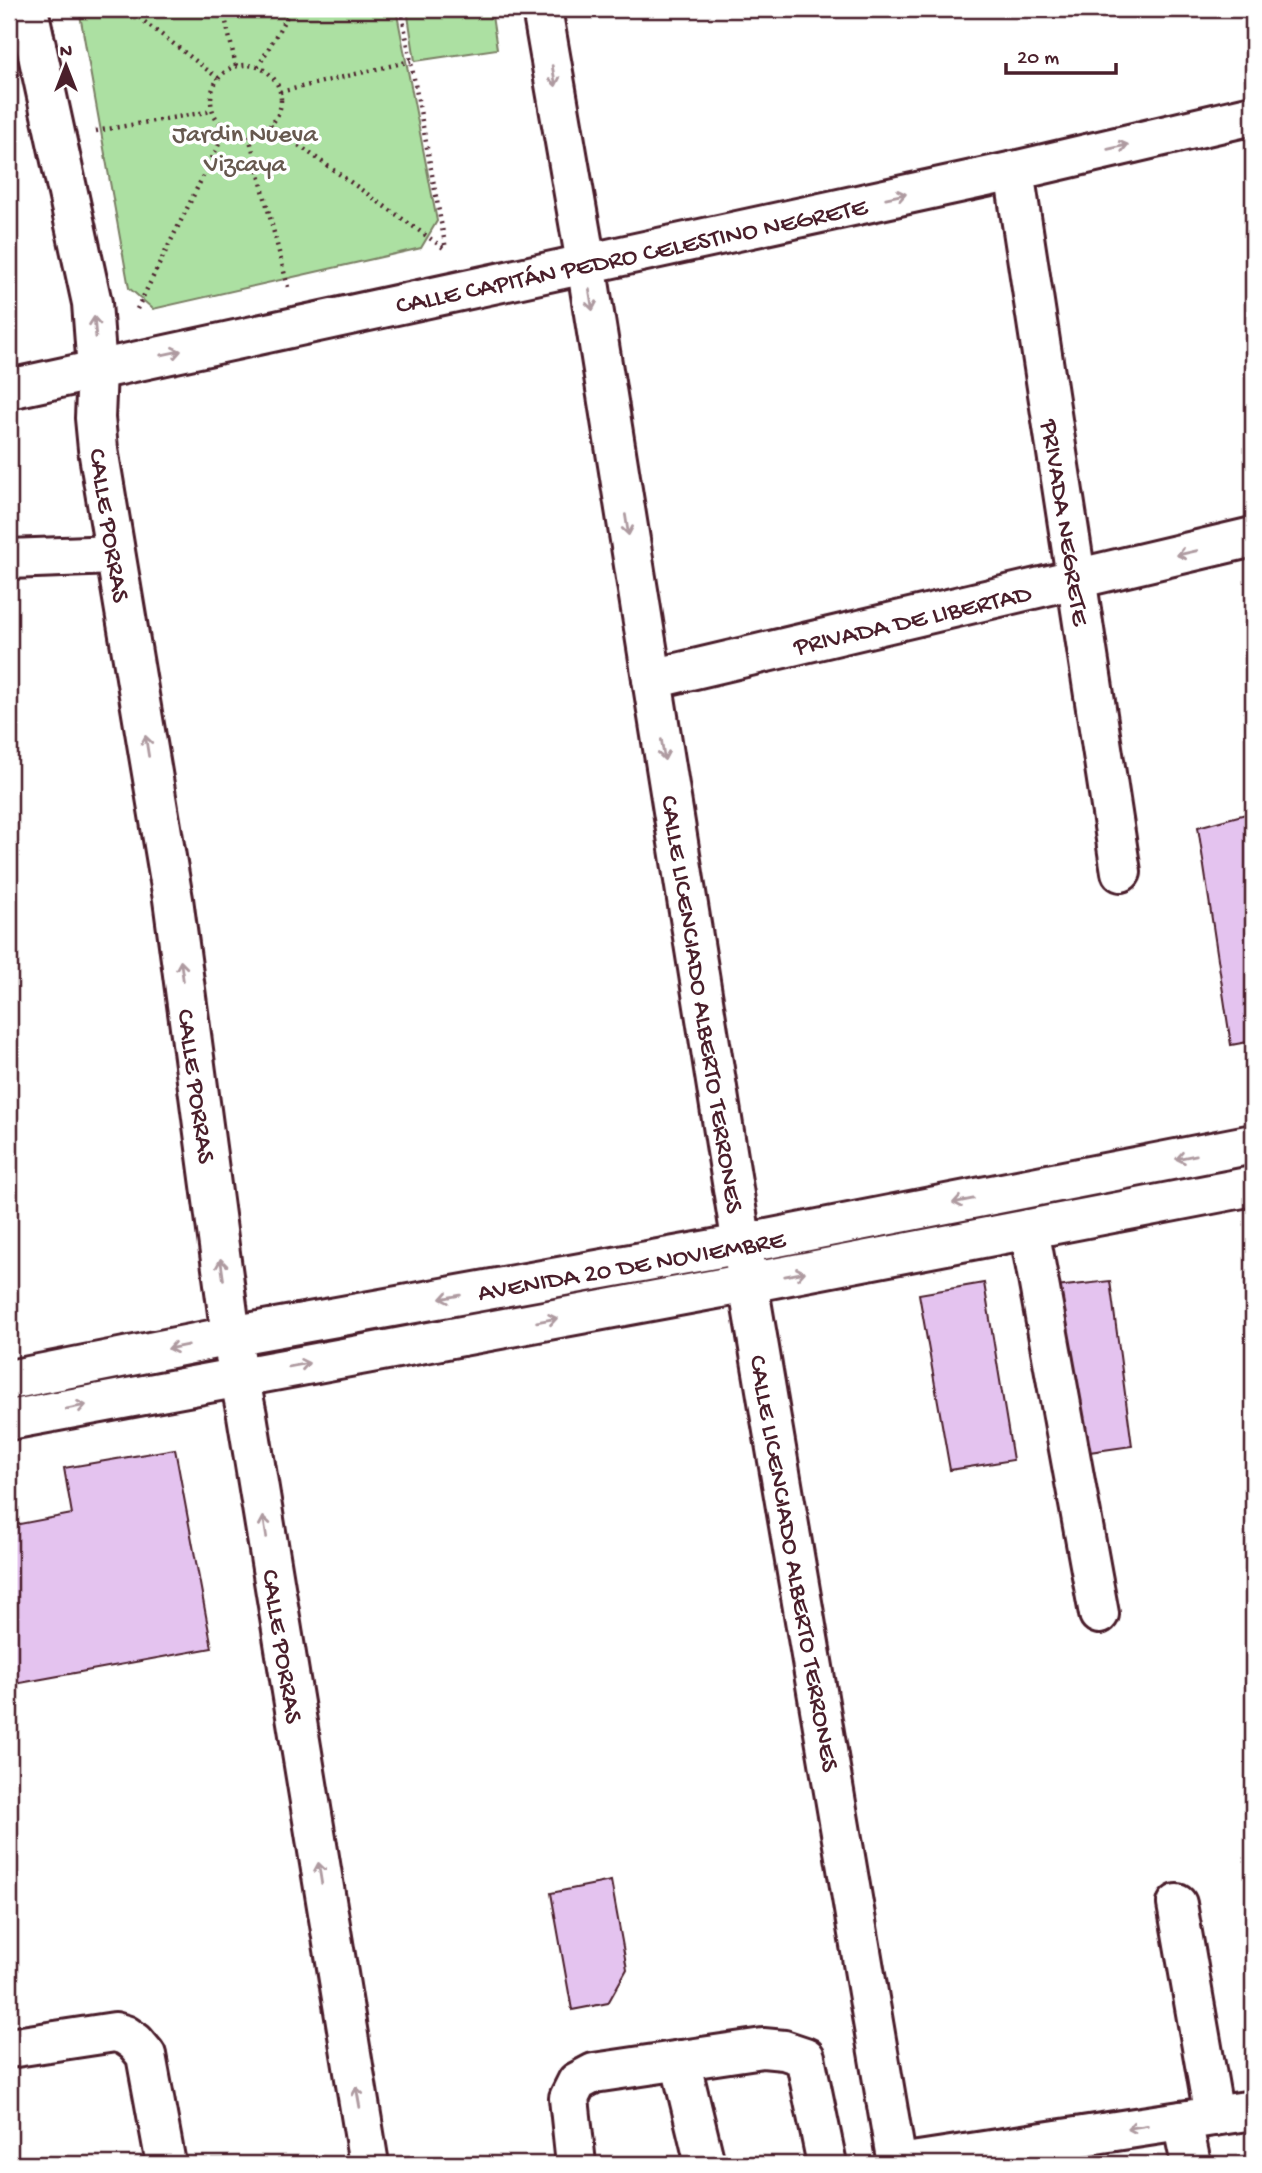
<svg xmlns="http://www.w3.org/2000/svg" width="1262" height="2173" viewBox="0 0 1262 2173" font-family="'Gochi Hand',sans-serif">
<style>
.green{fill:#ace0a2;stroke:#7b8066;stroke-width:2}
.building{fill:#e4c3ef;stroke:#4a1f2b;stroke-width:2}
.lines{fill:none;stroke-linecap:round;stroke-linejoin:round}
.minor-casing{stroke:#4a1f2b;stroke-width:44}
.major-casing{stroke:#4a1f2b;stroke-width:44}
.path{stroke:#4a1f2b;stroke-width:4.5;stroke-dasharray:2 5;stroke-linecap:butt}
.minor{stroke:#fff;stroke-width:38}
.major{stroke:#fff;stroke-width:38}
.oneway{stroke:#ae9aa0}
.labels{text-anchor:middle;stroke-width:7;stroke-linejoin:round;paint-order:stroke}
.park-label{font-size:26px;fill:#67594f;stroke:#fff}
.street-label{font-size:26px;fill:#4a1f2b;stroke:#fff}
</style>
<rect width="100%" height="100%" fill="#fff"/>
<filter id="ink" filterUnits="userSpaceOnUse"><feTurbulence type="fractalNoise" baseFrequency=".0143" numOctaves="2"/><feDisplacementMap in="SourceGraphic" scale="14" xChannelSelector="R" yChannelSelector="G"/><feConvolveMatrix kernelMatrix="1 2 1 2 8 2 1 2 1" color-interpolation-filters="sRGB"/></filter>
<g filter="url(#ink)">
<g class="green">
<polygon points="79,9 396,9 437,221 421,248 153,309 129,288"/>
<polygon points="407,9 491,9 497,49 415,61"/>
</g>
<g class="building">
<polygon points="1253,812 1253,1041 1231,1045 1198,827"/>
<polygon points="1110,1281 1132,1446 1082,1453 1056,1287"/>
<polygon points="984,1283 1013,1460 950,1470 919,1294"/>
<polygon points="175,1449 212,1648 9,1685 9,1526 72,1514 64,1468"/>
<polygon points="611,1881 627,1969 608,2003 572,2010 551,1893"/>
</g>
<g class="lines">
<g class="minor-casing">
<g id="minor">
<polyline points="28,9 92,303 97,370 95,418 98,449 173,899 231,1336 247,1415 369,2164"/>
<polyline points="542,9 586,263 748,1283 897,2164"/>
<polyline points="1014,171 1121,872"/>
<polyline points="9,389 1014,171 1253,115"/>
<polyline points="9,559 115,555"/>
<polyline points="652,679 1253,537"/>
<polyline points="1029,1229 1099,1614"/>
<polyline points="1177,1904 1214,2116"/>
<polyline points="9,2048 115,2032 125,2035 135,2042 146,2055 166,2164"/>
<polyline points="680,2060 705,2164"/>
<polyline points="1182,2121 1191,2164"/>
<polyline points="576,2164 569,2098 577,2082 594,2073 763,2048 784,2050 805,2057 827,2164"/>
<polyline points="899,2164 1253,2110"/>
</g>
</g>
<g class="major-casing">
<g id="major">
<polyline points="9,1380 231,1336 742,1244 1253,1144"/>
<polyline points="9,1420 748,1283 1253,1186"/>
</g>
</g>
<g class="path">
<polyline points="128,9 218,78"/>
<polyline points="223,9 236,66"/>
<polyline points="401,9 446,249"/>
<circle cx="246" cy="100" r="35"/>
<polyline points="258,67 291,9"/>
<polyline points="280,92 411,61"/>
<polyline points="270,125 445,249"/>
<polyline points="96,131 212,111"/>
<polyline points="249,136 288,287"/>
<polyline points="137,309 226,130"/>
</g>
<use href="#minor" class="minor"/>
<use href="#major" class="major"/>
</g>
<defs><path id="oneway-shaft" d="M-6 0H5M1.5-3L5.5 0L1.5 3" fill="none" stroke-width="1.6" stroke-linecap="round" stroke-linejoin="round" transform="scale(1.75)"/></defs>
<g class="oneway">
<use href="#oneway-shaft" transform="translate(554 76) rotate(80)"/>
<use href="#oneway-shaft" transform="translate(1118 147) rotate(-13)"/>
<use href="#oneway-shaft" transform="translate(896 196) rotate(-12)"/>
<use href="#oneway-shaft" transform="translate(591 300) rotate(81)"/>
<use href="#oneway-shaft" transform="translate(95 327) rotate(-95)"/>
<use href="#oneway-shaft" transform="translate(171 353) rotate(-12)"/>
<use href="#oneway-shaft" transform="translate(627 525) rotate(81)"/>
<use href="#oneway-shaft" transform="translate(1187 553) rotate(167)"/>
<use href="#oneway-shaft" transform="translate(147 746) rotate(-99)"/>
<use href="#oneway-shaft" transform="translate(663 750) rotate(81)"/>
<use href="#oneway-shaft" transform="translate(182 971) rotate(-98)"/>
<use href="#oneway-shaft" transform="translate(1186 1157) rotate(169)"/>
<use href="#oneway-shaft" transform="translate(963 1201) rotate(169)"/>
<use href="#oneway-shaft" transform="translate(222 1269) rotate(-98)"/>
<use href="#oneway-shaft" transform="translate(795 1274) rotate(-11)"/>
<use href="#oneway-shaft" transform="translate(450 1297) rotate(170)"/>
<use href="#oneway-shaft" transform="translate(547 1320) rotate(-10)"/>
<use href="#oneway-shaft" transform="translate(178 1347) rotate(169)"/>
<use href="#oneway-shaft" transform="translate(299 1365) rotate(-10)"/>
<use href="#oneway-shaft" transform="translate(76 1407) rotate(-11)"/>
<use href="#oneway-shaft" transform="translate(265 1527) rotate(-99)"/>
<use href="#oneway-shaft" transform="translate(320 1873) rotate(-99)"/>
<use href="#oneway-shaft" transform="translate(358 2097) rotate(-100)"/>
<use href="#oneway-shaft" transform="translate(1137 2127) rotate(171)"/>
</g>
</g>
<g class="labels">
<g class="park-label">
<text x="245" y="141">Jardin Nueva<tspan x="245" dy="30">Vizcaya</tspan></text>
</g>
<g class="street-label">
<text transform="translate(631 254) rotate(-12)" y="9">CALLE CAPITÁN PEDRO CELESTINO NEGRETE</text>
<text transform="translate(1067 522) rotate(81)" y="9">PRIVADA NEGRETE</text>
<text transform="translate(111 525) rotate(81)" y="9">CALLE PORRAS</text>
<text transform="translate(912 618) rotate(-13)" y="9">PRIVADA DE LIBERTAD</text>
<text transform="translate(704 1004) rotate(81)" y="9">CALLE LICENCIADO ALBERTO TERRONES</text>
<text transform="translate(198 1086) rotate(82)" y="9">CALLE PORRAS</text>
<text transform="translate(631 1264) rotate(-10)" y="9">AVENIDA 20 DE NOVIEMBRE</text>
<text transform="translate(796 1563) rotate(80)" y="9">CALLE LICENCIADO ALBERTO TERRONES</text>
<text transform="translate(284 1646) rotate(81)" y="9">CALLE PORRAS</text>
</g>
</g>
<rect width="1262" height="2173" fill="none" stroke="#fff" stroke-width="35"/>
<rect x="18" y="18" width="1227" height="2138" fill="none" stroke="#4a1f2b" stroke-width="2.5" filter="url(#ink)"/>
<g transform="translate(66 66)" stroke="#ffffff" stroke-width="5" paint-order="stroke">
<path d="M0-5L12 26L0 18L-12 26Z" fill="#4a1f2b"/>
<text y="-10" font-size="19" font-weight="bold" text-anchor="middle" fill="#4a1f2b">N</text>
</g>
<path d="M1006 63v10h110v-10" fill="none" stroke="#4a1f2b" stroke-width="3.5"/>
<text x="1017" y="63" font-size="21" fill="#4a1f2b" stroke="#ffffff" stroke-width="5" paint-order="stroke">20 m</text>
</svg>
